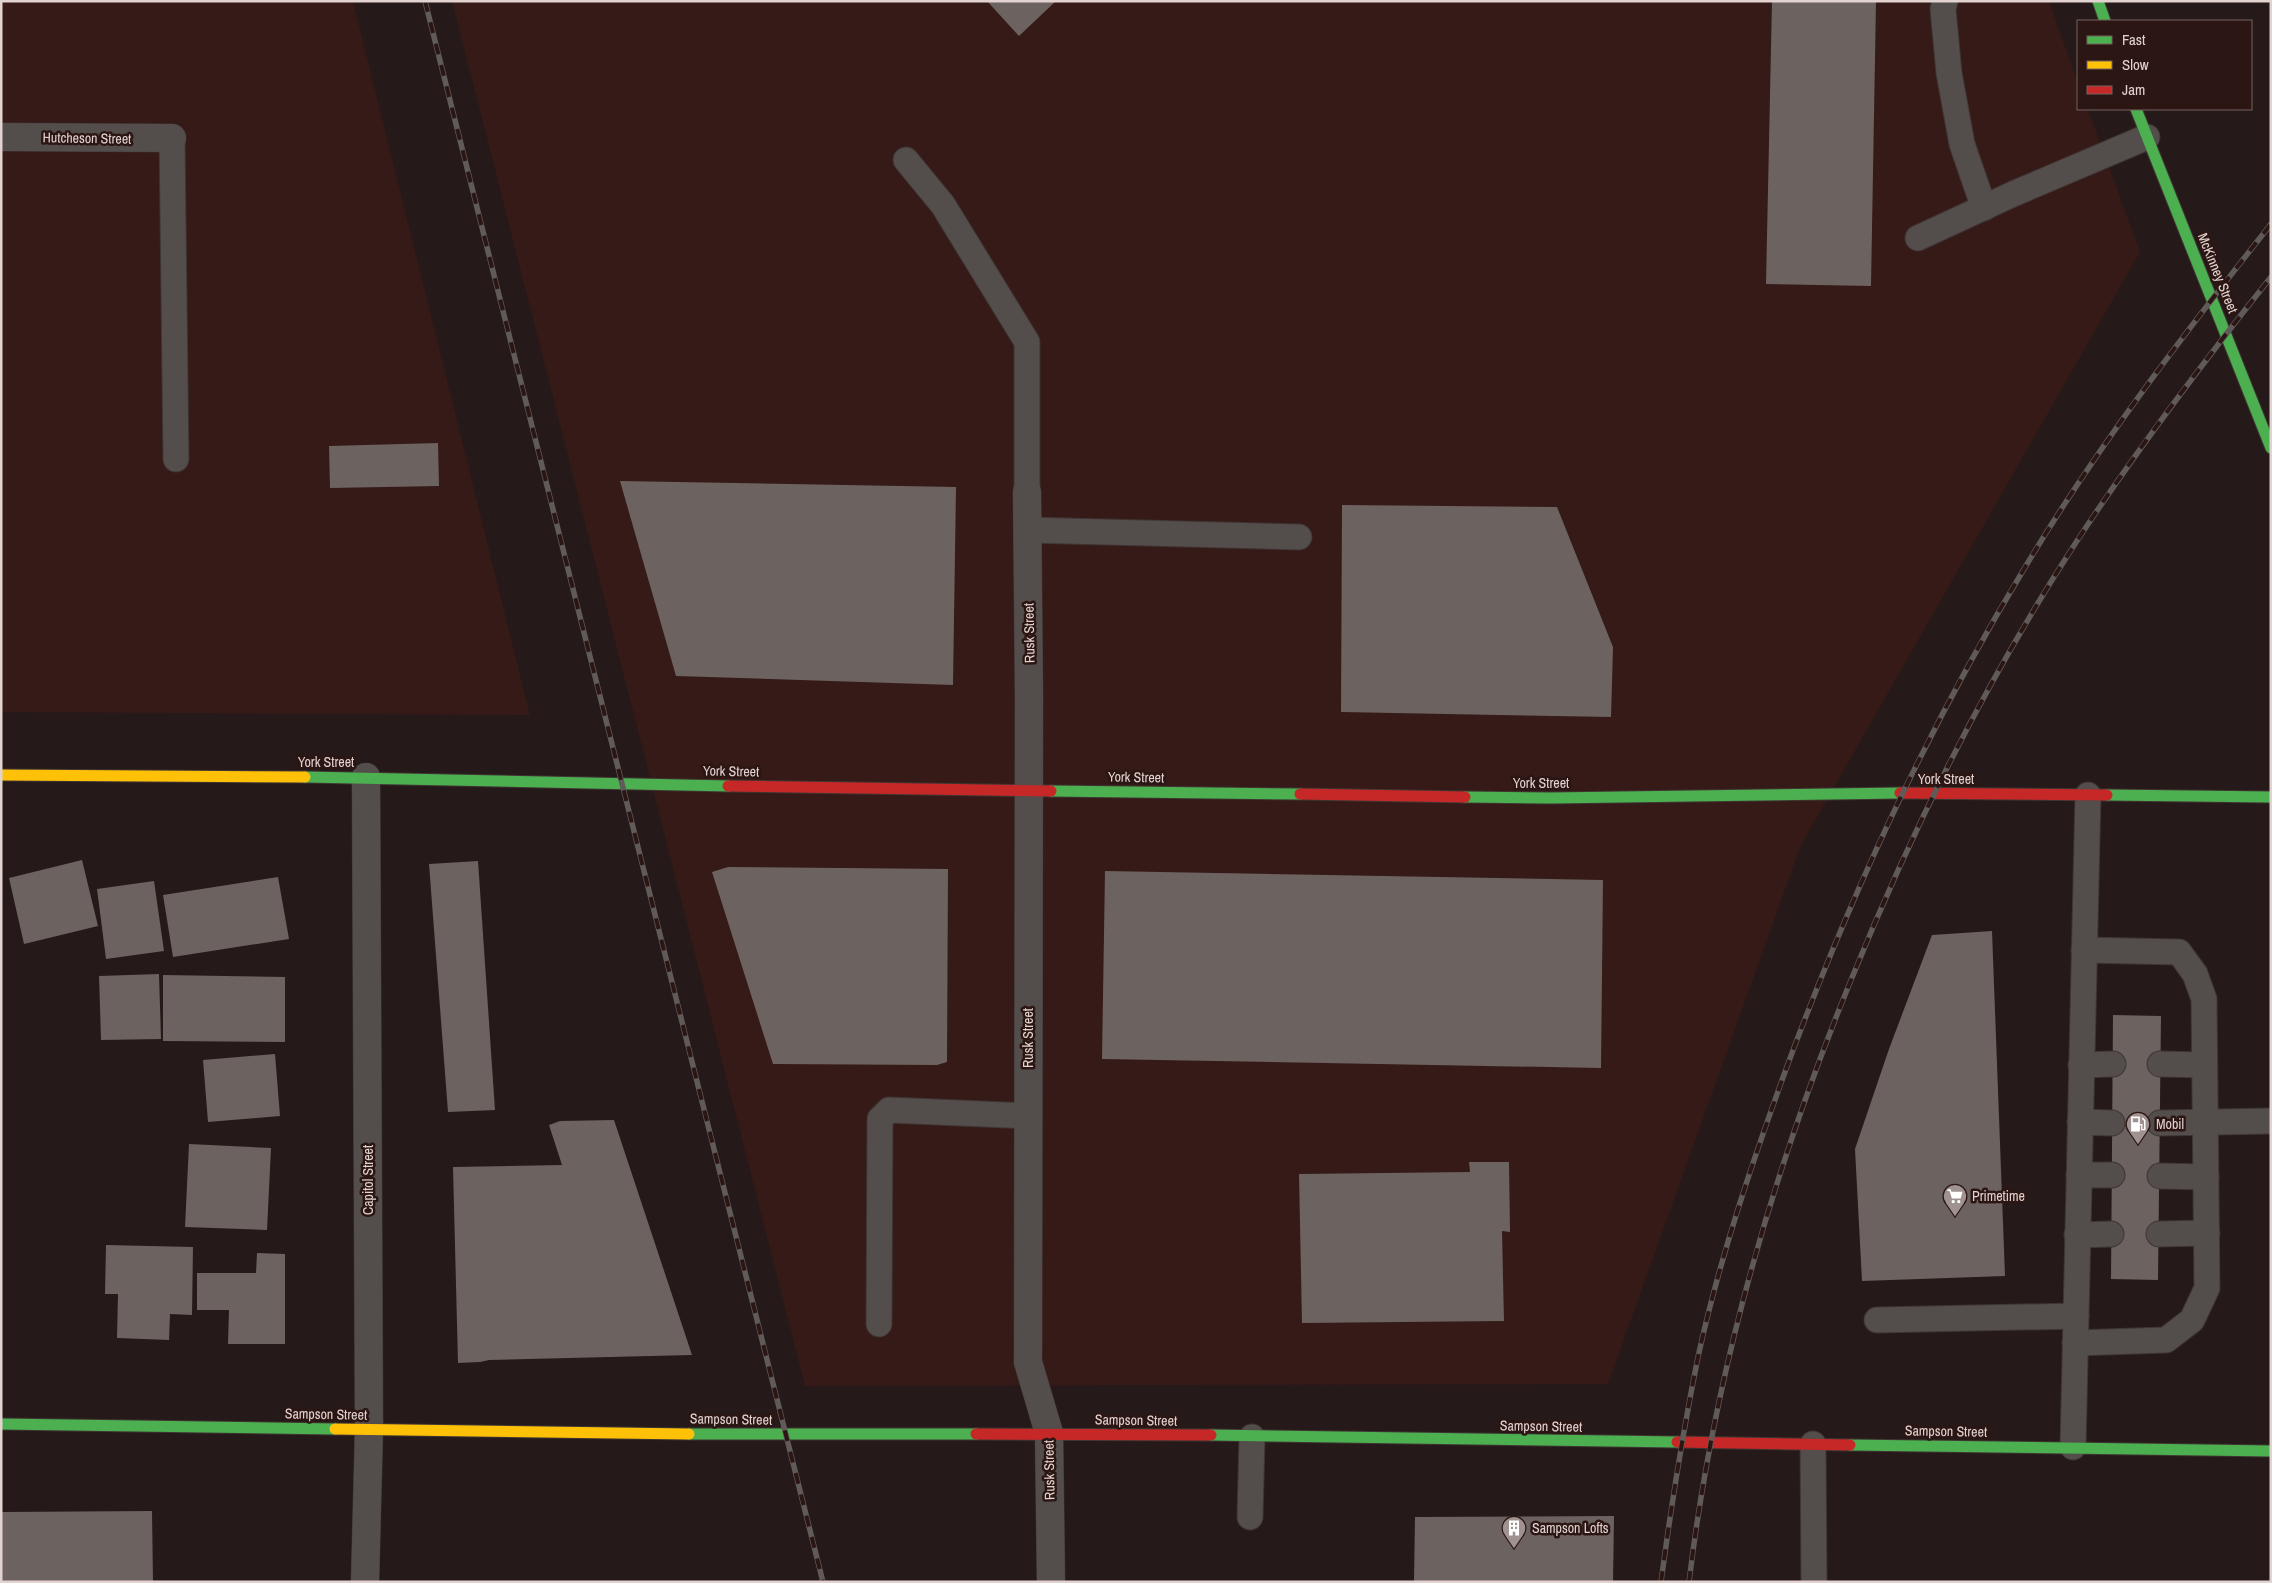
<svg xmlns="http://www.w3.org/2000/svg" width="2272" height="1583" viewBox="0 0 2272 1583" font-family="'Archivo Narrow',sans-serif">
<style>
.built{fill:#351a17}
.building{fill:#6c6260}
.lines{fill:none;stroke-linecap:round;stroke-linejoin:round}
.lane-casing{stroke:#3f3533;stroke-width:27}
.street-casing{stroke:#3f3533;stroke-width:29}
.fast-casing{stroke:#3f3533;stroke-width:13}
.slow-casing{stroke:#3f3533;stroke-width:13}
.jam-casing{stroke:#3f3533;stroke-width:13}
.lane{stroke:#534d4c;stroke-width:25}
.street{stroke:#534d4c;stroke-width:28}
.fast{stroke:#4caf50;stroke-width:11}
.slow{stroke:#ffc107;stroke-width:11}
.jam{stroke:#c62828;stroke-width:11}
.rail-casing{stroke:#605a59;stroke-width:5.5}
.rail{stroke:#2b1613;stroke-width:4;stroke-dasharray:11;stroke-linecap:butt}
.labels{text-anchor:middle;stroke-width:5;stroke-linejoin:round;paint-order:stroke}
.street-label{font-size:14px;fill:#e2d3d0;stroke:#2b1613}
.poi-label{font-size:14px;fill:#e2d3d0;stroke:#2b1613;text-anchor:start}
</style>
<rect width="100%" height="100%" fill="#251a19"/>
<g class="built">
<polygon points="1,1 353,1 530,715 1,712"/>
<polygon points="452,1 2049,1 2078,83 2078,109 2088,109 2140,252 1801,845 1608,1384 805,1386"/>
</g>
<g class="building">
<polygon points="987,1 1056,1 1019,36"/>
<polygon points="1772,1 1876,1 1871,286 1766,284"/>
<polygon points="438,443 439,486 330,488 329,446"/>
<polygon points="620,481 956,487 953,685 676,676"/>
<polygon points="1342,505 1557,507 1613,647 1611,717 1341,712"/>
<polygon points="82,860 98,926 24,944 9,878"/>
<polygon points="478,861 495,1110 448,1112 429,864"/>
<polygon points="728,867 948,869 947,1062 937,1065 773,1064 712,872"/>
<polygon points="1105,871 1603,880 1601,1068 1102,1059"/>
<polygon points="278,877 289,939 173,957 163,895"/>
<polygon points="154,881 164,951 106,959 97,889"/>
<polygon points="1992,931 2005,1276 1862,1281 1855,1149 1889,1049 1932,935"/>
<polygon points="159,974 161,1039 101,1040 99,976"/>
<polygon points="163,975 285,977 285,1042 163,1041"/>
<polygon points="2113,1015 2161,1016 2158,1280 2111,1279"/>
<polygon points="275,1054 280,1116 208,1122 203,1060"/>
<polygon points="614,1120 692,1355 489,1360 480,1362 458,1363 453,1167 562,1165 549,1125 560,1121"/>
<polygon points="189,1144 271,1148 267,1230 185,1227"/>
<polygon points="1469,1162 1509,1162 1510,1232 1502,1231 1504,1321 1302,1323 1299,1174 1470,1172"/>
<polygon points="106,1245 193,1247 192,1315 170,1314 169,1340 117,1338 118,1294 105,1294"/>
<polygon points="257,1253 285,1254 285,1344 228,1344 229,1310 197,1310 197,1273 256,1273"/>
<polygon points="152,1511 153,1582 1,1582 1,1512"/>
<polygon points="1614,1516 1613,1582 1414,1582 1415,1517"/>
</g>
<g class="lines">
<g class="lane-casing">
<g id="lane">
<polyline points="1945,1 1943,9 1949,73 1962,144 1984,208"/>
<polyline points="172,138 176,459"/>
<polyline points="906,160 943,205 1027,342 1027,492"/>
<polyline points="1918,238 2013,194 2147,137"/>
<polyline points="1027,530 1299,537"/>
<polyline points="2160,1064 2204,1065"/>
<polyline points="2081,1065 2113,1064"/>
<polyline points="2080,1122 2112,1123"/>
<polyline points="2160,1123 2271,1121"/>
<polyline points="2079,1175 2112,1175"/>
<polyline points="2160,1176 2206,1177"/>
<polyline points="2159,1234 2207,1233"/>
<polyline points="2077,1235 2111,1234"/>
<polyline points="1877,1320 2076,1316"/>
<polyline points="879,1324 880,1119 889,1110 1027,1116"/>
<polyline points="2075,1343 2166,1340 2192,1320 2207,1288 2204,999 2195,974 2179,952 2084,950"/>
<polyline points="1813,1444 1814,1582"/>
<polyline points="2073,1447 2088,795"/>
<polyline points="1250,1517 1252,1437"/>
</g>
</g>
<g class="street-casing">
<g id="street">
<polyline points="1,137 172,138"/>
<polyline points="1027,492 1029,696 1028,1362 1049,1433 1051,1582"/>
<polyline points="365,1582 369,1429 366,777"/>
</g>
</g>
<g class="fast-casing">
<g id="fast">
<polyline points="2098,1 2105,21"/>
<polyline points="2136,109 2271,448"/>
<polyline points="305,777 728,786"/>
<polyline points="1051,791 1300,794"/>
<polyline points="2107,795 2271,797"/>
<polyline points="1465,797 1551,798 1900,793"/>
<polyline points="1,1424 335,1429"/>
<polyline points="689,1434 976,1434"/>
<polyline points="1211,1435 1677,1442"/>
<polyline points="1850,1445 2271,1451"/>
</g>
</g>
<g class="slow-casing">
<g id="slow">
<polyline points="1,775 305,777"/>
<polyline points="335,1429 689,1434"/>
</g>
</g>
<g class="jam-casing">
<g id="jam">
<polyline points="728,786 1051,791"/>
<polyline points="1900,793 2107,795"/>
<polyline points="1300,794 1465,797"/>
<polyline points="976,1434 1211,1435"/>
<polyline points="1677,1442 1850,1445"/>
</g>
</g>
<use href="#lane" class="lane"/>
<use href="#street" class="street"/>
<use href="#fast" class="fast"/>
<use href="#slow" class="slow"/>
<use href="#jam" class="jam"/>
<g class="rail-casing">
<g id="rail">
<polyline points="425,1 823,1582"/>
<path d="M 1661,1582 C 1671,1507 1683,1431 1698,1357 C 1720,1256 1754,1157 1789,1061 C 1853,889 1929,726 2024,569 C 2096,448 2184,334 2271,224"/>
<path d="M 1689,1582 C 1714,1374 1772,1173 1851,980 C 1912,830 1985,683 2073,547 C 2134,453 2201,365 2271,277"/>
</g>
</g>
<use href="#rail" class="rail"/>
</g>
<defs>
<g id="fuel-pin" transform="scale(1.25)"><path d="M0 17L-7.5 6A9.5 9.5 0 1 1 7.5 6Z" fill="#a09290" stroke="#2b1613"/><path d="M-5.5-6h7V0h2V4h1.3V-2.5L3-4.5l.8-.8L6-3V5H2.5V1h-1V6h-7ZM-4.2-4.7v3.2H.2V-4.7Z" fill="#fff"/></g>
<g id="supermarket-pin" transform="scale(1.25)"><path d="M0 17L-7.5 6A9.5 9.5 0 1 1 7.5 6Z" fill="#a09290" stroke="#2b1613"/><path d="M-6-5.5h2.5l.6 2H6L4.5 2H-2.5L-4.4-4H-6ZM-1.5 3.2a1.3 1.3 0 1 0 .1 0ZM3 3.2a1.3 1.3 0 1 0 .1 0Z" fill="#fff"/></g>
<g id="building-pin" transform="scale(1.25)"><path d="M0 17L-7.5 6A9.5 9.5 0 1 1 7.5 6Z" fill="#a09290" stroke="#2b1613"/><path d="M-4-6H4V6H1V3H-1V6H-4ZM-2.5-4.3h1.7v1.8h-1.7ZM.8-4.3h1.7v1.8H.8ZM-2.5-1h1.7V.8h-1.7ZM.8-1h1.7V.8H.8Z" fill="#fff"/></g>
</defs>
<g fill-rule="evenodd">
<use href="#fuel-pin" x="2138" y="1124"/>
<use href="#supermarket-pin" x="1955" y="1196"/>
<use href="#building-pin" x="1514" y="1528"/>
</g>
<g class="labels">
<g class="street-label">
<text transform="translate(87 138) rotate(1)" y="5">Hutcheson Street</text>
<text transform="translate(2218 273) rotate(68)" y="5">McKinney Street</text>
<text transform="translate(1029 633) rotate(-91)" y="5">Rusk Street</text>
<text x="326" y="767">York Street</text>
<text transform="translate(731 771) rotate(1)" y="5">York Street</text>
<text transform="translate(1136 777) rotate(1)" y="5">York Street</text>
<text x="1946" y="784">York Street</text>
<text x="1541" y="788">York Street</text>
<text transform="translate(1028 1038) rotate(-90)" y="5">Rusk Street</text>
<text transform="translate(368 1180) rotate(-90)" y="5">Capitol Street</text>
<text transform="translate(326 1414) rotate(1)" y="5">Sampson Street</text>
<text transform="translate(731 1419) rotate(1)" y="5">Sampson Street</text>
<text transform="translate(1136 1420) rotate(1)" y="5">Sampson Street</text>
<text transform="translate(1541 1426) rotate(1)" y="5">Sampson Street</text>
<text transform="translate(1946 1431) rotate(1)" y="5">Sampson Street</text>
<text transform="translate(1049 1470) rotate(-91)" y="5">Rusk Street</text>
</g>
<g class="poi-label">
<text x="2156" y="1129">Mobil</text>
<text x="1972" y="1201">Primetime</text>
<text x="1532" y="1533">Sampson Lofts</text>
</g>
</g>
<rect width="2272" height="1583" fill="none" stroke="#e2d3d0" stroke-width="5"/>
<rect x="2077" y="20" width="175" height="90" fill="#2b1613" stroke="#74625f"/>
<rect x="2087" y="36" width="25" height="8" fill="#4caf50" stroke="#74625f"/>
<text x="2122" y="45" font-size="15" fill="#e2d3d0">Fast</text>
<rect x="2087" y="61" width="25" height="8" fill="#ffc107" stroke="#74625f"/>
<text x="2122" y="70" font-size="15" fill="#e2d3d0">Slow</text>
<rect x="2087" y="86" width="25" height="8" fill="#c62828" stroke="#74625f"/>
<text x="2122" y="95" font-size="15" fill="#e2d3d0">Jam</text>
</svg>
